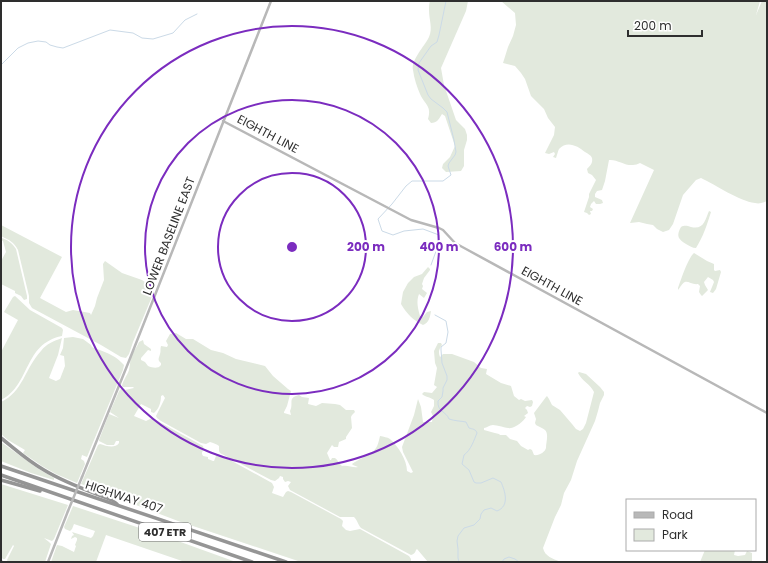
<svg xmlns="http://www.w3.org/2000/svg" width="768" height="563" viewBox="0 0 768 563" font-family="Poppins,sans-serif">
<style>
.green{fill:#e2e9dd}
.lines{fill:none;stroke-linecap:round;stroke-linejoin:round}
.stream{stroke:#cbdae7;stroke-width:1}
.secondary{stroke:#b8b8b8;stroke-width:2.5}
.highway{stroke:#959595;stroke-width:3.5}
.secondary-bridge{stroke:#b8b8b8;stroke-width:2.5}
.ring{fill:none;stroke:#7b2cbf;stroke-width:2}
.labels{text-anchor:middle;stroke-width:4;stroke-linejoin:round;paint-order:stroke}
.shield{fill:#fff;stroke:#6d6d6d;stroke-width:1}
.shield-label{font-size:11px;font-weight:bold;fill:#2e2e2e}
.street-label{font-size:12px;fill:#2e2e2e;stroke:#fff}
.centre{fill:#7b2cbf;stroke:#fff;stroke-width:2}
.ring-label{font-size:12px;text-anchor:middle;font-weight:bold;fill:#7b2cbf;stroke:#fff;stroke-width:4;stroke-linejoin:round;paint-order:stroke}
</style>
<rect width="100%" height="100%" fill="#fff"/>
<g class="green">
<path d="M 430,1 L 468,1 L 466,11 L 441,68 L 444,85 L 456,120 L 465,129 L 467,135 L 467,140 L 464,150 L 464,166 L 461,171 L 446,172 L 442,168 L 443,164 L 450,157 L 455,146 L 445,116 L 442,114 C 439,119 437,123 431,123 L 428,119 C 432,106 425,105 420,94 C 417,87 414,78 413,70 C 411,60 424,47 429,37 C 433,28 429,20 429,10 C 429,7 429,4 430,1 Z"/>
<path d="M 501,1 L 760,1 L 756,15 L 762,1 L 767,1 L 767,201 C 763,203 759,204 755,203 C 739,201 716,185 701,178 L 696,180 L 683,195 L 673,224 L 669,230 L 663,232 L 657,229 L 653,225 L 647,224 L 639,222 L 630,223 L 654,170 L 640,163 C 638,164 635,165 633,165 C 625,166 617,159 609,160 L 605,181 L 602,190 L 597,191 L 595,194 L 595,197 L 602,200 L 603,203 L 600,204 L 596,204 L 594,201 L 591,204 L 590,207 L 593,209 L 592,211 L 590,211 L 591,214 L 589,215 L 587,213 L 584,212 L 589,197 L 589,194 L 596,180 L 592,175 L 588,173 L 587,169 C 590,166 593,163 592,158 C 591,155 588,154 585,152 C 578,146 567,140 559,149 C 558,151 557,155 556,158 L 553,157 L 555,154 L 554,152 L 549,154 L 545,153 L 554,135 L 555,127 L 548,118 L 544,109 L 531,96 L 525,79 L 521,73 L 515,66 L 503,63 L 508,47 L 513,36 L 516,25 L 515,13 Z"/>
<path d="M 709,211 L 711,212 C 707,225 703,237 696,248 C 692,248 690,246 686,244 C 678,239 676,236 681,227 C 685,225 687,226 691,227 C 704,230 705,220 709,211 Z"/>
<path d="M 1,225 L 62,257 L 40,298 L 66,312 L 73,310 L 90,313 L 91,315 L 95,306 L 97,298 L 104,280 L 103,264 L 105,261 L 122,273 L 142,280 L 153,288 L 153,292 L 151,299 L 133,342 L 129,354 L 126,358 L 121,357 L 101,345 L 32,308 L 29,303 L 29,296 L 18,250 C 14,242 9,240 1,236 Z"/>
<path d="M 1,238 C 7,239 13,244 16,249 L 27,296 L 27,299 L 24,300 L 21,296 L 15,293 L 15,291 L 1,284 L 1,261 L 6,252 L 3,241 L 1,240 Z"/>
<path d="M 694,253 L 707,261 L 714,264 L 714,270 L 715,271 L 720,270 L 721,272 L 716,289 L 713,293 L 710,292 L 714,282 L 713,280 L 708,277 L 704,282 L 705,285 L 708,290 L 702,296 L 701,295 L 699,292 L 700,286 L 698,284 C 693,285 688,281 685,282 C 682,283 680,288 678,290 L 678,288 C 681,280 688,258 694,253 Z"/>
<path d="M 428,267 L 430,269 L 430,270 L 424,278 L 422,284 L 423,286 L 422,289 L 427,293 L 424,298 L 419,294 C 416,301 418,309 420,316 L 423,317 L 427,312 L 431,311 C 430,317 429,323 423,325 C 414,321 406,313 401,304 L 403,292 L 408,283 L 414,277 L 422,274 Z"/>
<path d="M 15,296 L 30,310 L 62,328 L 63,330 L 62,336 C 23,344 31,385 1,400 L 1,352 L 18,320 L 4,312 L 13,297 Z"/>
<path d="M 176,333 L 186,339 L 193,339 L 211,350 L 223,353 L 236,359 L 265,366 L 273,376 L 288,389 L 291,391 L 287,406 L 284,412 L 284,413 L 291,415 L 290,411 C 294,403 287,398 299,395 L 302,397 L 309,398 L 308,404 L 316,406 L 322,403 L 335,404 L 340,405 L 346,410 L 354,410 L 355,412 L 352,415 L 351,417 L 352,428 L 346,437 L 346,439 L 339,442 L 338,447 L 334,447 L 332,445 L 327,453 L 330,460 L 331,460 L 332,458 L 335,458 C 338,460 339,464 342,466 C 348,465 353,468 358,467 L 353,465 L 352,464 C 358,459 372,455 376,448 C 378,445 379,440 380,436 C 384,437 387,437 390,439 C 398,446 407,460 407,471 L 411,473 L 413,472 L 403,452 L 402,447 L 414,415 L 418,399 L 421,407 L 423,422 L 432,422 L 433,416 L 431,412 L 434,406 L 434,400 C 430,397 425,397 422,394 L 424,392 L 432,393 L 437,387 L 434,385 L 437,368 L 435,363 L 434,351 L 438,343 L 441,343 L 442,345 C 439,349 438,352 440,357 L 443,354 L 452,354 L 474,362 L 481,368 L 487,369 L 486,374 L 501,383 L 511,386 L 514,396 L 519,400 L 521,399 L 525,401 L 532,400 L 533,402 L 532,406 L 530,407 L 527,406 L 525,408 L 527,410 L 528,413 L 524,416 L 526,417 C 524,421 516,427 511,428 C 509,429 497,425 493,425 C 489,425 487,428 484,428 L 484,430 C 489,431 493,433 499,434 L 500,435 L 506,435 L 510,439 L 517,441 L 521,446 L 528,450 L 530,449 L 532,450 L 534,455 C 539,456 545,452 546,448 C 546,442 549,434 545,430 C 543,428 539,427 536,425 L 535,423 L 536,419 L 534,413 L 546,397 L 547,396 L 549,399 L 552,405 L 560,410 L 572,424 L 576,429 L 580,431 L 583,429 L 586,423 L 594,392 C 590,384 582,381 578,373 L 579,372 L 586,374 L 600,387 L 604,392 L 604,395 L 600,403 L 598,411 L 595,421 L 577,461 L 571,480 L 564,493 L 561,505 L 555,517 L 543,548 C 545,557 553,558 560,562 L 428,562 L 417,549 L 416,550 C 415,553 414,554 411,555 L 361,528 C 358,525 358,521 354,517 L 340,517 L 290,490 L 288,486 L 291,482 L 288,481 L 285,482 L 283,479 L 283,477 L 280,476 L 279,478 L 275,481 L 271,480 L 220,453 L 219,451 L 219,446 C 217,444 213,443 210,442 L 206,444 L 201,443 L 161,421 L 157,418 L 156,416 L 165,398 L 163,395 L 161,396 C 161,402 159,409 154,413 L 151,412 L 151,409 L 141,404 L 134,416 L 146,421 L 152,418 L 154,419 L 203,446 L 204,450 L 202,452 L 202,454 L 203,456 L 208,457 L 208,459 L 213,461 L 214,461 L 216,456 L 218,454 L 221,455 L 272,483 L 274,487 L 272,493 L 283,497 L 286,492 L 288,491 L 291,492 L 341,519 L 343,521 L 342,526 L 346,530 L 350,531 L 360,529 L 409,556 L 411,559 L 411,562 L 301,562 L 178,521 L 81,484 L 98,445 L 100,444 C 106,446 115,449 119,443 L 119,441 L 116,441 L 114,445 L 107,445 L 99,441 L 99,440 L 109,414 L 119,418 L 110,412 L 119,391 L 121,389 L 125,389 L 125,390 L 134,388 L 133,387 L 123,387 L 122,386 C 123,380 127,376 129,370 C 130,366 130,361 131,357 C 133,352 137,347 139,342 L 143,340 L 144,344 L 151,349 L 151,351 L 148,350 L 141,358 L 141,360 L 145,362 L 148,366 C 153,368 158,369 161,365 L 161,363 C 157,360 159,358 160,354 C 161,351 160,349 161,346 L 167,347 L 168,345 L 166,341 L 170,334 Z"/>
<path d="M 73,337 L 83,339 L 91,345 L 92,347 L 94,348 L 97,349 C 108,353 116,356 124,365 L 123,370 L 87,457 L 82,455 L 81,459 L 84,461 L 85,464 L 77,483 L 56,474 L 42,466 L 23,453 L 25,450 L 8,440 L 1,434 L 1,402 C 23,392 25,368 41,351 C 46,344 54,341 62,338 L 58,355 L 49,378 L 56,381 L 60,379 L 65,366 L 64,356 L 60,355 L 63,348 L 64,338 Z"/>
<polygon points="1,442 37,468 54,478 54,480 31,473 1,461"/>
<polygon points="1,484 68,505 54,539 52,541 44,538 49,542 51,544 45,562 8,562 7,560 14,546 13,545 5,559 3,559 1,557"/>
<polygon points="73,506 164,536 236,562 185,562 106,535 96,562 51,562 57,545 62,546 74,552 76,546 75,545 77,540 77,538 75,537 71,539 72,536 74,535 72,532 91,538 93,536 95,531 74,524 72,529 70,531 65,529 64,527"/>
<polygon points="705,550 735,550 734,555 738,556 745,555 747,551 752,553 752,561 753,562 700,562"/>
</g>
<g class="lines">
<g class="stream">
<polyline points="1,65 18,48 28,43 38,41 46,42 50,45 57,47 63,48 110,30 133,33 142,38 153,39 173,33 185,20 197,14"/>
<polyline points="431,265 439,243 439,235 423,229 404,231 393,235 382,231 378,219 392,204 406,186 412,181 443,181 451,175 448,166 449,163 455,155 456,152 454,140 447,112 443,108 431,99 428,95 418,70 419,63 431,46 437,42 439,35 446,1"/>
<path d="M 435,315 L 446,321 L 448,332 L 446,343 L 441,347 L 441,350 L 442,363 L 447,376 L 447,380 L 443,388 L 443,391 L 442,397 L 438,401 C 437,412 446,411 449,419 C 455,421 461,421 466,422 L 469,428 C 472,429 476,429 477,433 C 474,440 471,450 464,455 L 462,464 L 469,470 L 474,482 L 476,483 L 481,483 L 493,478 L 501,482 C 505,491 510,506 497,511 L 491,508 L 484,510 L 481,514 L 480,519 L 474,525 L 464,528 L 458,536 L 457,541 L 458,549 L 458,558 L 459,562"/>
<polyline points="502,562 504,559 509,557 515,559 519,562"/>
</g>
<g class="secondary">
<polyline points="223,121 411,220 439,228 443,230 455,243 466,249 767,413"/>
<polyline points="82,477 129,361 271,1"/>
<polyline points="1,561 2,562"/>
<polyline points="48,562 68,511"/>
</g>
<g class="highway">
<path d="M 1,438 C 15,449 28,461 44,470 C 65,483 89,491 112,500 L 117,504"/>
<polyline points="1,466 286,562"/>
<polyline points="1,475 252,562"/>
<polyline points="1,480 40,491"/>
</g>
<polyline class="secondary-bridge" points="68,511 82,477"/>
</g>
<g class="ring">
<circle cx="292" cy="247" r="74"/>
<circle cx="292" cy="247" r="147"/>
<circle cx="292" cy="247" r="221"/>
</g>
<g class="labels">
<rect class="shield" x="139" y="523" width="52" height="18" rx="3"/>
<g class="shield-label">
<text x="165" y="536">407 ETR</text>
</g>
<g class="street-label">
<text transform="translate(268 134) rotate(28)" y="4">EIGHTH LINE</text>
<text transform="translate(169 236) rotate(-69)" y="4">LOWER BASELINE EAST</text>
<text transform="translate(552 286) rotate(29)" y="4">EIGHTH LINE</text>
<text transform="translate(124 497) rotate(18)" y="4">HIGHWAY 407</text>
</g>
</g>
<circle cx="292" cy="247" r="6" class="centre"/>
<g class="ring-label">
<text x="366" y="251">200 m</text>
<text x="439" y="251">400 m</text>
<text x="513" y="251">600 m</text>
</g>
<rect width="768" height="563" fill="none" stroke="#2e2e2e" stroke-width="4"/>
<rect x="626" y="499" width="130" height="52" fill="#ffffff" stroke="#ababab"/>
<rect x="634" y="512" width="20" height="6" fill="#b8b8b8" stroke="#ababab"/>
<text x="662" y="519" font-size="12" fill="#2e2e2e">Road</text>
<rect x="634" y="529" width="20" height="12" fill="#e2e9dd" stroke="#ababab"/>
<text x="662" y="539" font-size="12" fill="#2e2e2e">Park</text>
<path d="M628 30v6h74v-6" fill="none" stroke="#2e2e2e" stroke-width="2"/>
<text x="634" y="30" font-size="12" fill="#2e2e2e" stroke="#ffffff" stroke-width="3" paint-order="stroke">200 m</text>
</svg>
